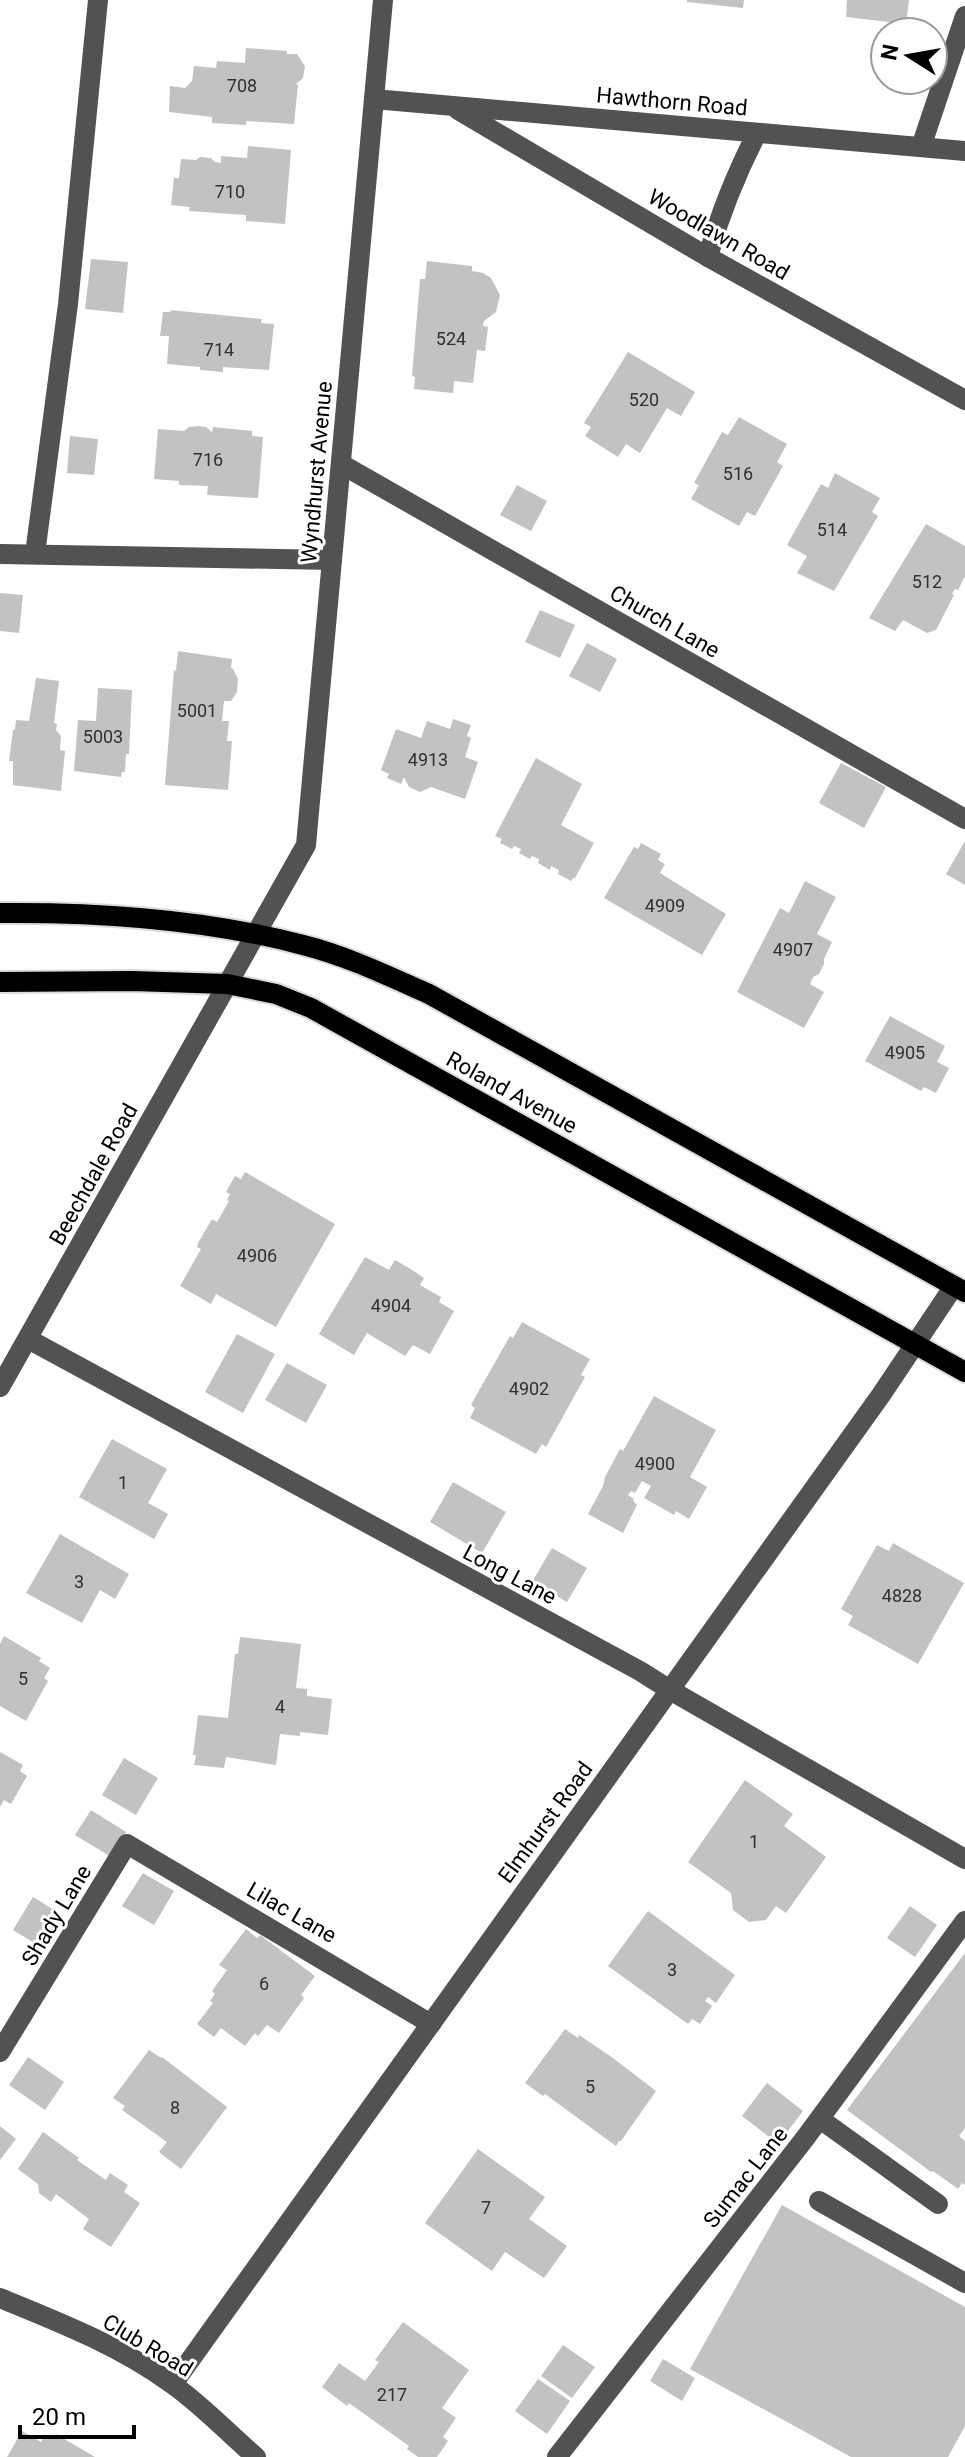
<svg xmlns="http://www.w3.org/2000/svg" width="965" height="2457" viewBox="0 0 965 2457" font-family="Roboto,sans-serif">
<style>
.building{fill:#c2c2c2}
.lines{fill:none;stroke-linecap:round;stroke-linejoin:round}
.major-casing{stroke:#dbdbdb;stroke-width:24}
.minor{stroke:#525252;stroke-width:20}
.major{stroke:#000;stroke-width:20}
.labels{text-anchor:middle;stroke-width:6;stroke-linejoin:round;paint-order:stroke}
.number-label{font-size:18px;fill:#303030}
.street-label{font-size:22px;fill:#000;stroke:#fff}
</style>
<rect width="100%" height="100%" fill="#fff"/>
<g class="building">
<polygon points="687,0 744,0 743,8 687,2"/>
<polygon points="847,0 909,0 906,24 846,17"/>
<polygon points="246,48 287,51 287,54 297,54 305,66 303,78 296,84 298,85 294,124 246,121 246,125 212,123 212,117 169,112 170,86 185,88 192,81 194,66 216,68 217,61 245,63"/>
<polygon points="248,146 291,150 285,224 246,221 246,215 189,211 190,207 171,205 174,178 179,178 181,159 196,160 200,157 211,158 215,162 221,163 221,156 247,158"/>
<polygon points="91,259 128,262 123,313 85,309"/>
<polygon points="427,261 472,266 472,271 483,273 491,278 500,295 496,312 484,321 483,326 488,327 485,351 477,350 473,383 454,381 453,393 414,389 415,377 412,376 420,279 425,279"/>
<polygon points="170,310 262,319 261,323 274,324 269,370 223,367 223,372 200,370 200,367 167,364 169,336 160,336 163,312 171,312"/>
<polygon points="628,352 695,392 681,416 667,408 640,453 626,444 618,457 585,436 591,427 584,423"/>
<polygon points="739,417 787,444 777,462 783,466 755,516 747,512 739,526 691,499 699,485 694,483 722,432 728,435"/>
<polygon points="198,426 206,427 212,432 213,427 252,431 252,436 263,437 258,498 207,495 208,486 179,485 179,481 154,479 158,429 184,431 189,427"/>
<polygon points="70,436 98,439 94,475 67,473"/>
<polygon points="835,473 880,498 872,512 878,516 834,591 797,573 807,556 787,545 821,484 828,488"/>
<polygon points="517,485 547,501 531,531 500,515"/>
<polygon points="926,524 965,546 965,576 958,590 955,589 952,594 954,595 936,630 927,633 903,620 895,631 869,618"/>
<polygon points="0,593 23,595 19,633 0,631"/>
<polygon points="540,610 575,625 560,658 525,642"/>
<polygon points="587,643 617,659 600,692 569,676"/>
<polygon points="178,651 232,659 231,668 233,669 238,679 237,692 231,701 224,701 222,721 229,721 227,741 232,741 228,790 165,785 174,670 176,671"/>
<polygon points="36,678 59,681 54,723 57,724 56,730 61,736 60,750 65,751 61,791 13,785 13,761 9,761 13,730 15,730 16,720 29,721"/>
<polygon points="98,688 132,690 129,754 126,754 125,772 122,772 121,777 74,771 78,720 96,721"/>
<polygon points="453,719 471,725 467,736 471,738 465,757 478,762 465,799 431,787 420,792 409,787 404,777 401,784 387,778 389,774 381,770 396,729 421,738 427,721 450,729"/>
<polygon points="536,758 582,784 561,825 594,843 575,878 573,878 571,881 558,874 559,870 551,866 550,870 538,863 539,859 532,856 530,859 519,853 521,849 514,846 512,849 500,843 502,839 495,836"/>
<polygon points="841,763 886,787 864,828 819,803"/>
<polygon points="965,841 965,885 946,874"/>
<polygon points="641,843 661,854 658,860 665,864 660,873 726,914 702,955 604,898 634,847 638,849"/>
<polygon points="805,881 836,897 817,934 832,942 824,959 824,964 819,974 813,977 810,984 824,992 804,1028 737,992 780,908 789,913"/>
<polygon points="890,1016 945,1046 937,1062 949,1068 936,1093 924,1087 921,1091 865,1061"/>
<polygon points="245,1172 335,1224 276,1327 216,1294 211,1304 180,1286 201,1249 197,1247 198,1243 212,1219 217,1222 229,1201 227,1200 230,1194 226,1192 235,1176 241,1179"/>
<polygon points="365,1257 389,1270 395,1260 409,1268 424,1278 420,1285 441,1297 439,1302 454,1311 430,1354 413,1345 405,1356 367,1333 354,1355 319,1334"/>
<polygon points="522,1322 590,1359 581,1375 585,1377 546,1447 542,1444 536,1454 470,1418 475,1408 471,1405 473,1401 510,1336 513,1338"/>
<polygon points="237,1334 275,1354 243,1413 205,1392"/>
<polygon points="287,1363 327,1385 306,1423 265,1400"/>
<polygon points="654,1396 716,1430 690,1477 707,1487 689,1519 676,1511 674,1515 644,1498 651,1486 642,1481 635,1493 631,1491 628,1495 634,1499 633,1501 637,1505 623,1533 588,1514 603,1486 605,1477 620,1449 623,1451"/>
<polygon points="112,1439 167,1469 148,1503 168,1514 154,1539 79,1497"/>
<polygon points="453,1482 506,1512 482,1553 430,1522"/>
<polygon points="60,1534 129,1574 115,1599 100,1590 82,1623 26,1593"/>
<polygon points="893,1543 964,1583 918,1664 848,1625 853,1616 841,1609 877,1545 889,1551"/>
<polygon points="552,1548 587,1568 567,1602 532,1582"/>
<polygon points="4,1636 41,1658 39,1661 50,1668 44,1678 48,1681 26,1721 0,1706 0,1644"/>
<polygon points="240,1637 301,1644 296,1688 307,1689 307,1696 332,1699 328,1735 300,1732 300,1736 280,1734 276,1765 226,1757 224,1768 194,1765 196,1755 193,1755 198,1715 228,1718 235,1654 238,1654"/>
<polygon points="0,1752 23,1765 20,1771 27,1776 11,1804 4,1800 0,1807"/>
<polygon points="124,1758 158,1778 136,1815 102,1795"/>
<polygon points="745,1780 793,1814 784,1826 826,1857 786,1913 776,1906 766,1920 749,1922 733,1910 731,1893 688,1862"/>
<polygon points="91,1810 126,1832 111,1857 75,1835"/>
<polygon points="143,1873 174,1891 154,1925 122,1906"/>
<polygon points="33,1897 64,1916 44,1949 13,1930"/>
<polygon points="910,1906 937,1925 915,1957 887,1938"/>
<polygon points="648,1911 735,1975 716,2003 708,1997 705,2001 712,2006 700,2024 692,2019 688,2024 608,1966"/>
<polygon points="246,1929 257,1938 260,1935 315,1976 301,1995 304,1998 279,2033 267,2025 258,2036 255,2033 245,2046 221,2028 214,2037 197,2024 213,2003 210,2001 215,1994 212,1991 227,1970 219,1965"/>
<polygon points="965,1953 965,2128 959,2136 965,2141 965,2185 962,2183 958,2189 933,2171 931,2172 847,2110"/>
<polygon points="565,2029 578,2038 579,2035 613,2058 656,2091 621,2141 619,2141 616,2146 545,2094 543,2096 525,2083"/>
<polygon points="149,2050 161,2058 162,2057 227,2107 181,2169 159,2152 167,2142 122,2110 125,2106 113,2098"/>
<polygon points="28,2057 64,2082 45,2110 9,2085"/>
<polygon points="767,2083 803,2111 778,2144 742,2116"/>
<polygon points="0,2126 16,2139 0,2160"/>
<polygon points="43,2132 79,2158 77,2160 106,2180 110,2173 128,2185 124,2192 140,2203 111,2247 83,2229 89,2219 56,2194 51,2202 39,2193 38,2184 18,2169"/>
<polygon points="478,2149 545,2197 529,2219 567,2246 544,2278 505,2252 492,2271 425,2223"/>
<polygon points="782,2205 965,2307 965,2426 948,2457 851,2457 690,2369"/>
<polygon points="403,2322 469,2370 442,2408 456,2418 443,2437 448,2441 437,2457 418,2457 407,2449 409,2446 349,2403 347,2406 322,2387 339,2363 365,2381 379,2362 375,2360"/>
<polygon points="563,2345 595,2367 572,2398 541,2376"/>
<polygon points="663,2359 695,2378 682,2401 650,2381"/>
<polygon points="538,2379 570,2401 547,2434 515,2411"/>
<polygon points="22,2431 41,2442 45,2435 54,2439 56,2434 95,2457 7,2457"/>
</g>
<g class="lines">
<g class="major-casing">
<g id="major">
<path d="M 0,913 C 102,912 205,919 303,945 C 347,956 388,976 429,994 L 965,1292"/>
<polyline points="0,982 132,981 227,984 276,994 311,1008 965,1372"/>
</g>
</g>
<g class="minor">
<polyline points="374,99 965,151"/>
<polyline points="458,110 708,257 965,400"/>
<polyline points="921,147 965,16"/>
<path d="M 708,257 C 720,213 736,174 757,133"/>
<polyline points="341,464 965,819"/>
<polyline points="0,554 332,560"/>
<polyline points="35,554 68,304 98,0"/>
<polyline points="28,1339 640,1671 670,1690 965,1859"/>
<polyline points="0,1387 306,845 383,0"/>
<polyline points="0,2052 127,1844 431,2024"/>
<polyline points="820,2119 938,2204"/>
<polyline points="819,2201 965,2283"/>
<path d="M 0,2298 C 59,2322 120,2346 172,2384 C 202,2405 228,2433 256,2457"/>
<polyline points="173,2384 881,1395 954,1286"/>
<polyline points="557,2457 806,2137 965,1921"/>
</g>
<use href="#major" class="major"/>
</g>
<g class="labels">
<g class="number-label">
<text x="242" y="92">708</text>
<text x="230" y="198">710</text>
<text x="451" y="345">524</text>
<text x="219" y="356">714</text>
<text x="644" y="406">520</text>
<text x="208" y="466">716</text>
<text x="738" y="480">516</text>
<text x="832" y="536">514</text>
<text x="927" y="588">512</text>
<text x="197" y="717">5001</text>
<text x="103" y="743">5003</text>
<text x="428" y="766">4913</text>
<text x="665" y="912">4909</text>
<text x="793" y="956">4907</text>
<text x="905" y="1059">4905</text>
<text x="257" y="1262">4906</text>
<text x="391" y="1312">4904</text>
<text x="529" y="1395">4902</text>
<text x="655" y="1470">4900</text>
<text x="123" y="1489">1</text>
<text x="79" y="1588">3</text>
<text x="902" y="1602">4828</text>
<text x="23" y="1685">5</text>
<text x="280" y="1713">4</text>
<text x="754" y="1848">1</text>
<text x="672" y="1976">3</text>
<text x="264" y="1990">6</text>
<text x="590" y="2093">5</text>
<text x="175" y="2114">8</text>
<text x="486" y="2214">7</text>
<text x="392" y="2401">217</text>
</g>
<g class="street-label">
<text transform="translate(672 101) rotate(5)" y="8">Hawthorn Road</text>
<text transform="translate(719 234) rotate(30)" y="8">Woodlawn Road</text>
<text transform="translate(316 472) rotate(-85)" y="8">Wyndhurst Avenue</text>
<text transform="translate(665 621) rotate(30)" y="8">Church Lane</text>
<text transform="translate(512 1092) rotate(29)" y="8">Roland Avenue</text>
<text transform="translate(93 1174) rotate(-61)" y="8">Beechdale Road</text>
<text transform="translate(510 1574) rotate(28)" y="8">Long Lane</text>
<text transform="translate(545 1822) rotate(-54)" y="8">Elmhurst Road</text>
<text transform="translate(292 1912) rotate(30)" y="8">Lilac Lane</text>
<text transform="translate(56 1915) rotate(-59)" y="8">Shady Lane</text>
<text transform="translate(745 2177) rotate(-52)" y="8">Sumac Lane</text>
<text transform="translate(148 2345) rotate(31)" y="8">Club Road</text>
</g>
</g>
<g transform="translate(909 56) rotate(281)"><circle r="38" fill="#ffffff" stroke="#999999" stroke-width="2"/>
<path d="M0-6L14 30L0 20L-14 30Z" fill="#000000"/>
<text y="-12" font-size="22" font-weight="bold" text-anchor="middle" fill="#000000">N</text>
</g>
<path d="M20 2425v12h114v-12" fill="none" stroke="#000000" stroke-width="4"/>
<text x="32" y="2425" font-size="24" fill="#000000" stroke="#ffffff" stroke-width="6" paint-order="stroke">20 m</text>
</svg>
